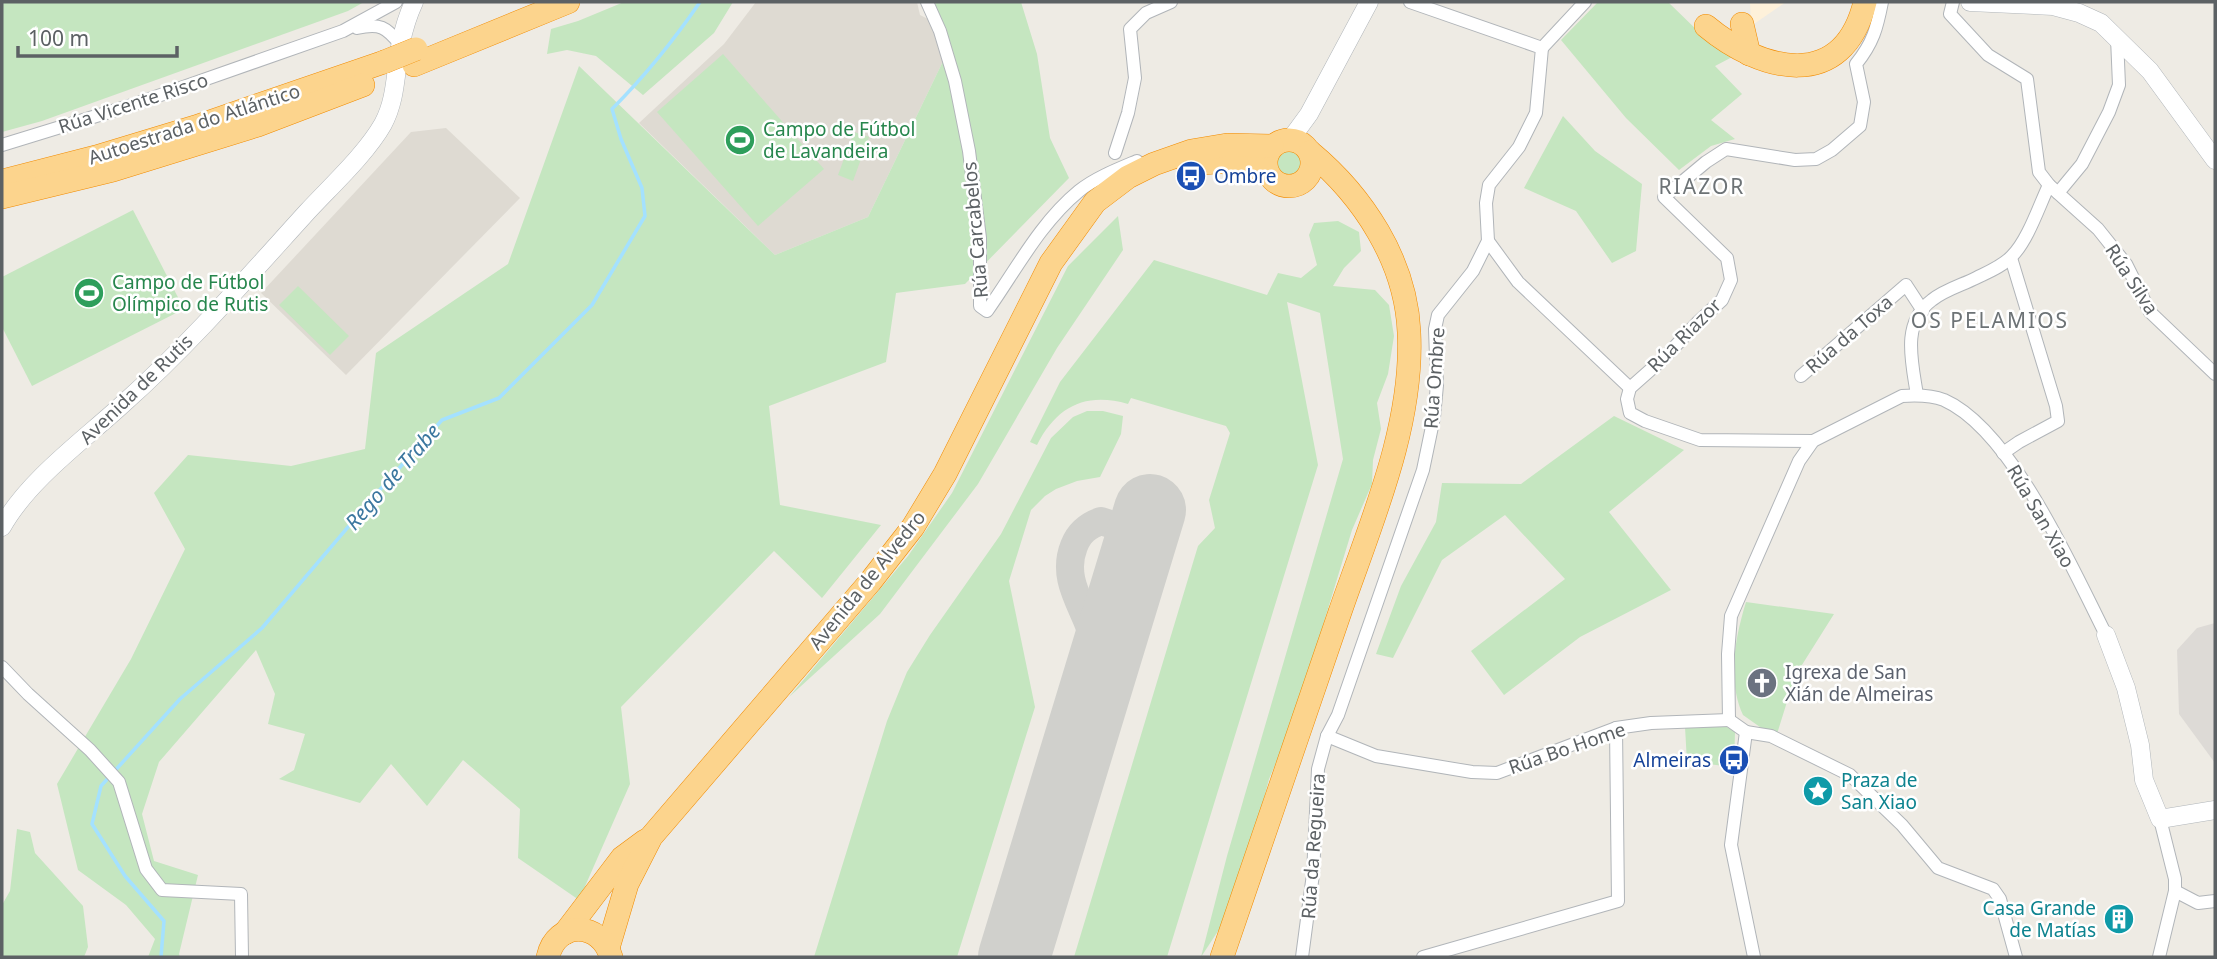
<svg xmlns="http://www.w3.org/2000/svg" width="2217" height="959" viewBox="0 0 2217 959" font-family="'Noto Sans',sans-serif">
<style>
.commercial{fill:#fef1da}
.industrial{fill:#dddad6}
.education{fill:#dedad2}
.green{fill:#c5e6c0}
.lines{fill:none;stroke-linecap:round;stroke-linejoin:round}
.stream{stroke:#a4e1ff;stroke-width:3.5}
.taxiway{stroke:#d0d0cc;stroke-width:28}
.runway{stroke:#d0d0cc;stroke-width:72}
.street-casing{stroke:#b1b5b9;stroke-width:14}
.secondary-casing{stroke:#b0b5b9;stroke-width:19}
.highway-casing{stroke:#f18b01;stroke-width:24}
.street{stroke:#fff;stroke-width:12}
.secondary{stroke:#fff;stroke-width:18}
.highway{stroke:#fcd48d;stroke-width:23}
.highway-bridge-casing{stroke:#f18b01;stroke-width:24;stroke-linecap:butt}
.highway-bridge{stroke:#fcd48d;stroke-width:23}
.labels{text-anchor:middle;stroke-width:5;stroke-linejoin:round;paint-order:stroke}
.street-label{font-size:19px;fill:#5c6164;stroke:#fff}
.leisure-label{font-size:19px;fill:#27864d;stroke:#fff;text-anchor:start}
.transit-label{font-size:19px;fill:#164399;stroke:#fff;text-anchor:start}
.worship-label{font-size:19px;fill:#5b616d;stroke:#fff;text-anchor:start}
.culture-label{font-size:19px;fill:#0d838f;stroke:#fff;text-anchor:start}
.neighbourhood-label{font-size:21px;letter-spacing:2px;fill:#6d7376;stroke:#fff}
.water-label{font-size:21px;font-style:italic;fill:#3b779f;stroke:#fff}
</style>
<rect width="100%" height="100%" fill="#eeebe4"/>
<polygon class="commercial" points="1750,2 1786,2 1751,26"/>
<polygon class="industrial" points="2215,623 2215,763 2179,714 2177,650 2197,628"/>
<g class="education">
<polygon points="756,2 917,2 920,15 928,19 946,55 868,217 775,255 639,123 724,44"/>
<polygon points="446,128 520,198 346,375 261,293 411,132"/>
</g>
<g class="green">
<polygon points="2,2 364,2 348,11 42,121 2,132"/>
<polygon points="624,2 733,2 714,33 643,95 596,56 567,50 547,54 551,29 578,21"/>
<polygon points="935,2 1021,2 1037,54 1050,138 1069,178 965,284 896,293 886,362 769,406 780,505 881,525 822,598 774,551 621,707 630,784 579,900 518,858 520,809 463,760 427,806 391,764 360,803 279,779 294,770 305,734 268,724 275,694 256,650 159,762 142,814 154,861 198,875 179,954 180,957 148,957 155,939 126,905 78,870 57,784 131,659 185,549 154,493 188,455 291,466 365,449 376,353 508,264 579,66 775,255 868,217 946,55"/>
<polygon points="1598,2 1668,2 1703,36 1738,54 1715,66 1742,94 1711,120 1735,139 1711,146 1679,170 1626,118 1561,40"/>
<polygon points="723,54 824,169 758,226 657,112"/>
<polygon points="1563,116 1595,151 1642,184 1636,251 1612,263 1576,211 1524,188"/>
<polygon points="854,132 869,137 853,181 838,175"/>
<circle cx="1289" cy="162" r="17"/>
<polygon points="133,210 184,309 32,386 2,327 2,277"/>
<polygon points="1118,216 1123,250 1057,348 978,484 880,614 789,697 908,556 952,493 1068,266"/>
<path d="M 1338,221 L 1359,232 L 1361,251 L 1344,268 L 1333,286 L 1375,290 L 1389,305 L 1394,336 L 1388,374 L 1377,403 L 1381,429 L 1373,460 L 1372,484 L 1352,530 L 1323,625 L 1302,701 L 1269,779 L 1249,856 L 1222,925 L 1201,957 L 1227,856 L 1343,459 L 1320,313 L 1287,302 L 1318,465 L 1167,957 L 1074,957 L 1198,546 L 1215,528 L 1209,500 L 1230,433 L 1226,426 L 1131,398 L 1128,404 C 1086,392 1057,406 1037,445 L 1030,442 L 1060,382 L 1154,260 L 1267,295 L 1278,273 L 1301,278 L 1317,265 L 1309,235 L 1314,223 Z"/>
<polygon points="298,286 349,336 330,355 279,305"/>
<polygon points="1087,411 1103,411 1123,416 1121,434 1100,477 1077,481 1056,489 1045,496 1031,510 1009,581 1035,707 957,957 814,957 887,721 907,672 930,635 1001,534 1051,438 1073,417"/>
<polygon points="1614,416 1684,450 1609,512 1671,590 1580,637 1504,695 1471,651 1565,579 1505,515 1442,560 1393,658 1376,654 1401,586 1436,522 1442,483 1521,484"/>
<path d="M 1746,602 L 1834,614 L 1795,676 L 1777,734 L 1767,732 L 1743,715 C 1727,680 1735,638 1746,602 Z"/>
<path d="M 1725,726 L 1735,732 L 1734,767 C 1717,766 1704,762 1687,762 L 1685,727 Z"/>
<polygon points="17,829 30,832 35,853 83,906 88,947 84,957 2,957 2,905 10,891"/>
</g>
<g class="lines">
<path class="stream" d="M 161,957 L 164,921 L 125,876 L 92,824 L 101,786 L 180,699 L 262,628 L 377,493 L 442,420 L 499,398 L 592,305 L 645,216 L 642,188 L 621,139 L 612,109 C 645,76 674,40 700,2"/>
<path class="taxiway" d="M 1095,688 C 1099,672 1098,656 1094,640 C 1086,608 1060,581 1074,546 C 1079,533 1087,526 1101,521 L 1134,532 L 1142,538"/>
<polyline class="runway" points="1014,957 1150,510"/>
<g class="street-casing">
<g id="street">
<path d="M 927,2 L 940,31 L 955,81 L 969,151 L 980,238 L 980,306 L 987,311 C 1016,270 1040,223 1079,191 C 1095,178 1118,169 1137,161"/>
<polyline points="1953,2 1950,14 1988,55 2027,79 2039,172 2049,185 2098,229 2126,264 2150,312 2215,374"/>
<path d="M 357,28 C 380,23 386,27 400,44"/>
<polyline points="1542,48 1585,2"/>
<polyline points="2,145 132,105 343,31 396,2"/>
<polyline points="1115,153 1128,113 1135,78 1130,29 1146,13 1171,2"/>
<polyline points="2058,193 2082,164 2109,112 2119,85 2117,38"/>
<polyline points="1488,241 1518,282 1630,388"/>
<polyline points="1801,376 1906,285 1923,311"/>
<path d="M 1917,395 C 1912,362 1901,323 1932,300 C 1944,290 1962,285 1976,278 C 1988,272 2003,266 2012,256 C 2028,240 2039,206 2049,185"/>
<path d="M 1813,441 L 1700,440 L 1645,421 L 1630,413 L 1627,399 L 1630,388 L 1665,357 L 1697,323 L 1722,300 L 1731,280 L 1727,258 L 1664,197 L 1706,162 L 1726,149 L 1795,160 L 1816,159 L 1832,150 L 1860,126 L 1864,102 L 1856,64 C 1873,43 1877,28 1882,2"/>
<polyline points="2003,453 2019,442 2058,421 2056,406 2011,258"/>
<polyline points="2,667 28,694 90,750 119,782 146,869 162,890 241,894 242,957"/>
<path d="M 1729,720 L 1728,654 L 1731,616 L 1799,461 L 1813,441 L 1902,396 C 1916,395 1931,395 1944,400 C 2012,430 2073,570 2106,635"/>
<polyline points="1729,720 1746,732 1731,845 1754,957"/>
<polyline points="1746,732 1771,736 1850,775 1902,825 1938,868 1993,889 2000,899 2016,957"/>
<polyline points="1327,736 1376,756 1472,772 1497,773 1616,728 1651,723 1729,720"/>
<polyline points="2175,891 2198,903 2215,901"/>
<polyline points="1302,957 1313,874 1318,769 1327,736 1338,715 1423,470 1434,417 1437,385 1435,329 1438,315 1473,271 1488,241 1486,203 1489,185 1519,147 1536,113 1542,48 1410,2"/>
<polyline points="1423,957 1618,901 1616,728"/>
<polyline points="2159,957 2175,891 2175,879 2160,819"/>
</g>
</g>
<g class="secondary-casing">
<g id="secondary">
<polyline points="1970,2 2053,6 2079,13 2101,23 2150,71 2215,160"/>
<polyline points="1290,140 1309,114 1369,2"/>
<path d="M 2,527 C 28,480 85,439 124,403 C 190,344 248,277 307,212 C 331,186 366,154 383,124 C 397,98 395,70 401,42 C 404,28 408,15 414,2"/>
<polyline points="2106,635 2126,688 2140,745 2144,780 2160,819 2215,810"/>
</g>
</g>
<g class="highway-casing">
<g id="highway">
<polyline points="1742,24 1749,54"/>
<path d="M 1706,26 C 1761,72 1843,93 1865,2"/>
<polyline points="414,65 568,2"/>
<circle cx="1289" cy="163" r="23"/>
<path d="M 1188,165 C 1213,161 1245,159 1267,173"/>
<polyline points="2,181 96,157 195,127 384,62"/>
<polyline points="2,197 113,170 258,125 363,85"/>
<polyline points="565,933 622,858 645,841"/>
<polyline points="608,948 627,884 651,837 870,582 913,527 945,474 1051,263 1095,202 1128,177 1154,164 1191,151 1227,145 1272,146"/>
<path d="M 548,957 C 556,920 601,921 611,957"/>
<path d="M 1222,957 C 1262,842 1301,727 1340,612 C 1370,525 1414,426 1409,332 C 1406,261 1363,196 1310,152"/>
</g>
</g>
<use href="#street" class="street"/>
<use href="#secondary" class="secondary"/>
<use href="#highway" class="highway"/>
<g class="highway-bridge-casing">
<polyline id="highway-bridge" points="384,62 416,49"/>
</g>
<use href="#highway-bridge" class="highway-bridge"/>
</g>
<defs>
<g id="stadium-disc" transform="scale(1.575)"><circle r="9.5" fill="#2e9e5b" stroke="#fff"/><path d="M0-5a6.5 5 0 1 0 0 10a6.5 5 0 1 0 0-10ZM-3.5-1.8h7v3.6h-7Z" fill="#fff"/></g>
<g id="bus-disc" transform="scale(1.575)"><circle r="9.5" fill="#1a4fb4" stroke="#fff"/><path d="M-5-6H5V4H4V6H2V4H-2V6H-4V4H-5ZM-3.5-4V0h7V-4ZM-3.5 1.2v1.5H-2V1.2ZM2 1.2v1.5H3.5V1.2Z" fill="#fff"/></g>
<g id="church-disc" transform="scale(1.575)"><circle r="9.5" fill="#6b7280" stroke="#fff"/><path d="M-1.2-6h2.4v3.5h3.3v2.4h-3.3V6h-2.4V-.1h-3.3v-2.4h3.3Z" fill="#fff"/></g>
<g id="sight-disc" transform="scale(1.575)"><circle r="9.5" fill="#0f9aa8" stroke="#fff"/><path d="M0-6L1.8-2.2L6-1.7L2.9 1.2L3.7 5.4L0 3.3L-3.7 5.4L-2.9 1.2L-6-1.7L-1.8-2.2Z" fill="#fff"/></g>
<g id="building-disc" transform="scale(1.575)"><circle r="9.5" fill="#0f9aa8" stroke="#fff"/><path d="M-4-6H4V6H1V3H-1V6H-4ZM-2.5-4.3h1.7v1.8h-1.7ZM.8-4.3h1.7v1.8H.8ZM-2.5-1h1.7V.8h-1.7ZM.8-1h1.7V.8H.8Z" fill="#fff"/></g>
</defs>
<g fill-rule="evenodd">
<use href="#stadium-disc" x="740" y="140"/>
<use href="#bus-disc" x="1191" y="176"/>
<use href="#stadium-disc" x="89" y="293"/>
<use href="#church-disc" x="1762" y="683"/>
<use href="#bus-disc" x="1734" y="760"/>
<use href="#sight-disc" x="1818" y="791"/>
<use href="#building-disc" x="2119" y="919"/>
</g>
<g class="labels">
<g class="street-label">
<text transform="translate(133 103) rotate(-18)" y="7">Rúa Vicente Risco</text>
<text transform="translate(194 124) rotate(-18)" y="7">Autoestrada do Atlántico</text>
<text transform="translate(975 230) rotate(-95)" y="7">Rúa Carcabelos</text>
<text transform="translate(2132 279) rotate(57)" y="7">Rúa Silva</text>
<text transform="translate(1849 334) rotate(-41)" y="7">Rúa da Toxa</text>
<text transform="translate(1684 335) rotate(-45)" y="7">Rúa Riazor</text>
<text transform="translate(1434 378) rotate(-86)" y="7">Rúa Ombre</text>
<text transform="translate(136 389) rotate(-44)" y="7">Avenida de Rutis</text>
<text transform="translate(2041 516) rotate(60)" y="7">Rúa San Xiao</text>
<text transform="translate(867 580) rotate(-51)" y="7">Avenida de Alvedro</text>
<text transform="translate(1567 748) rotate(-19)" y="7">Rúa Bo Home</text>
<text transform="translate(1313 846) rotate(-86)" y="7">Rúa da Regueira</text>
</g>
<g class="leisure-label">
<text x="763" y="136">Campo de Fútbol<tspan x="763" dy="22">de Lavandeira</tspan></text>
<text x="112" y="289">Campo de Fútbol<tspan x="112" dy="22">Olímpico de Rutis</tspan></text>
</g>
<g class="transit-label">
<text x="1214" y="183">Ombre</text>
<text x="1711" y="767" text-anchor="end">Almeiras</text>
</g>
<g class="worship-label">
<text x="1785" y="679">Igrexa de San<tspan x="1785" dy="22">Xián de Almeiras</tspan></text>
</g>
<g class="culture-label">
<text x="1841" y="787">Praza de<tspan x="1841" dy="22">San Xiao</tspan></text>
<text x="2096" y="915" text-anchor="end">Casa Grande<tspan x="2096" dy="22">de Matías</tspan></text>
</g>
<g class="neighbourhood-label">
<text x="1702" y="194">RIAZOR</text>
<text x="1990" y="328">OS PELAMIOS</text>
</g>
<g class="water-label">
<text transform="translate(393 477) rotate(-49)" y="7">Rego de Trabe</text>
</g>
</g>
<rect width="2217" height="959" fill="none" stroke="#5c6164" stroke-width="7"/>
<path d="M18 46v10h159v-10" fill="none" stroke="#5c6164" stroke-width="3.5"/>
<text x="28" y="46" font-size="21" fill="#5c6164" stroke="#ffffff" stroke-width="5" paint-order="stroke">100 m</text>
</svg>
